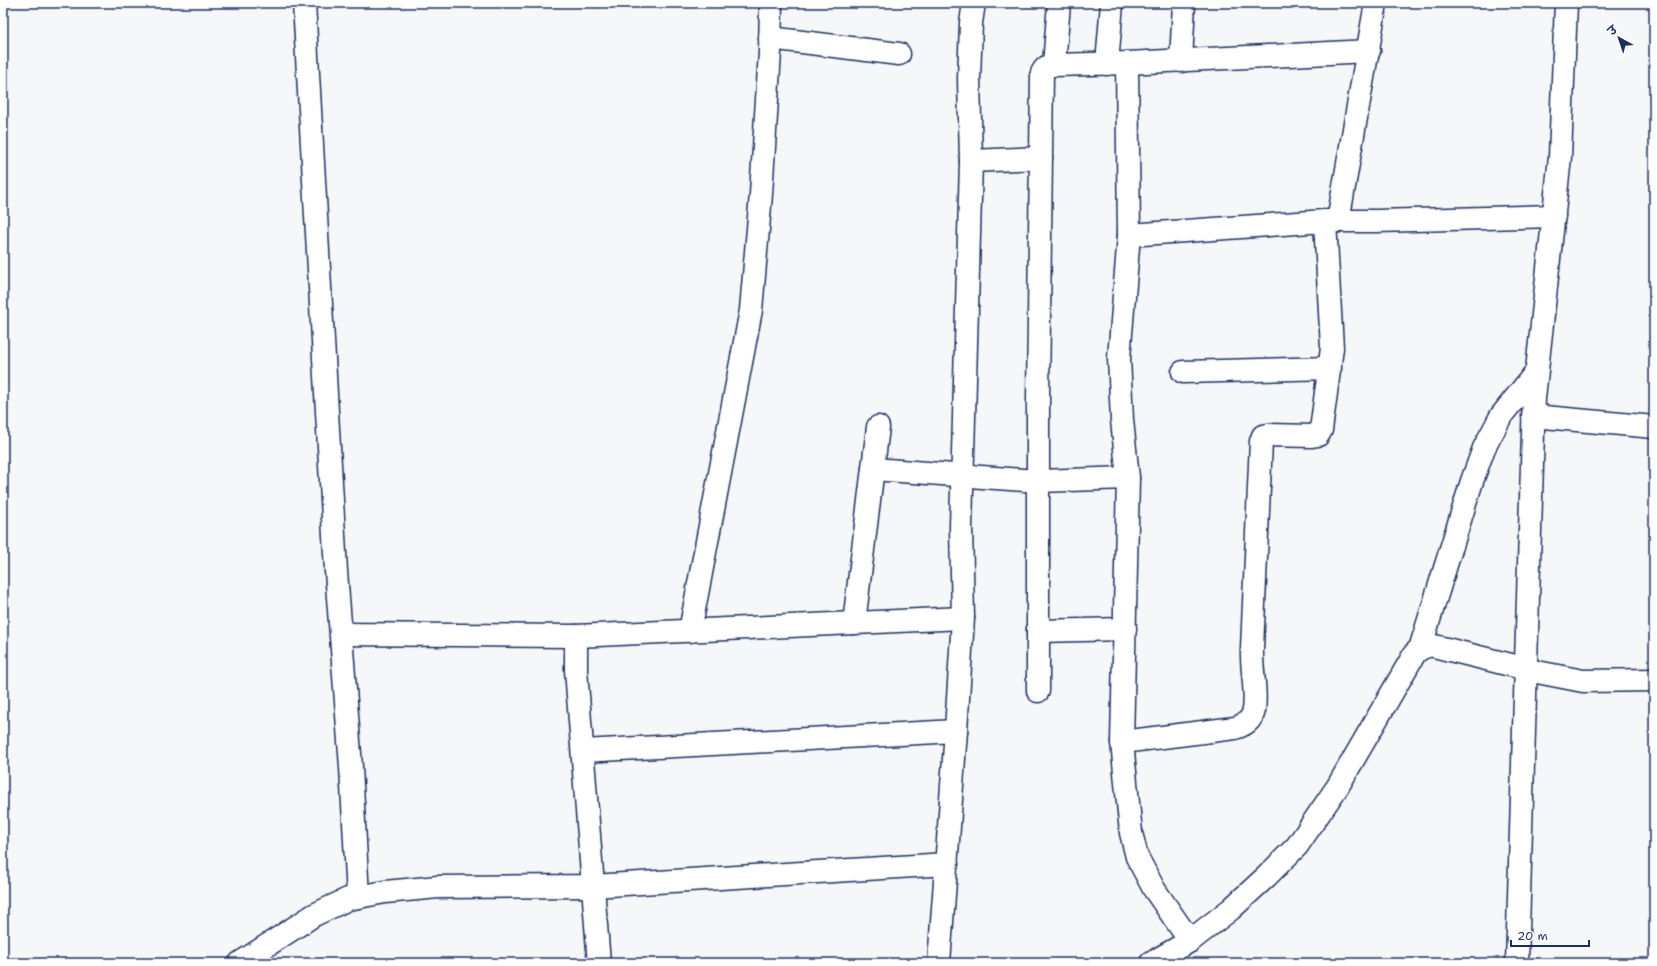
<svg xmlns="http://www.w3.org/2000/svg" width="1657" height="966" viewBox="0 0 1657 966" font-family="'Shantell Sans','Playpen Sans Deva',sans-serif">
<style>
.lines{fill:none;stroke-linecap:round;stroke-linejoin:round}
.minor-casing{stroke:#1b2f5e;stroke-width:25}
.minor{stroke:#fff;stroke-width:22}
</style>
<rect width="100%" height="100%" fill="#f6f7f9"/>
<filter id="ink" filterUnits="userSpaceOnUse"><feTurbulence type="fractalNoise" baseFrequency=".025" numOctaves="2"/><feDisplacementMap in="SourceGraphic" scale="8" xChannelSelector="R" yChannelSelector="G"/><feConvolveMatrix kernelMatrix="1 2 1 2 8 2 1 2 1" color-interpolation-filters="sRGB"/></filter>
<g filter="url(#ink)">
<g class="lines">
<g class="minor-casing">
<g id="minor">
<polyline points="304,3 336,571 351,767 358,897"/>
<polyline points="770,38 899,54"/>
<polyline points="1181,61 1184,3"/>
<polyline points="1127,63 1129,235 1119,358 1122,420 1128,478 1122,742 1131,833 1137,857 1154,889 1190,941"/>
<polyline points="1107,64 1112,3"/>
<polyline points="1054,65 1059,3"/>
<polyline points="971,161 1041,158"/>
<polyline points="1338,221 1376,3"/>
<polyline points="1129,235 1325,221 1377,221 1554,216"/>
<polyline points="1183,372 1330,368"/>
<polyline points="1533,416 1654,427"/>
<polyline points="873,469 1038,481 1128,478"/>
<polyline points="854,623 878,427"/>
<polyline points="690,631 751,310 761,194 770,52 771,3"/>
<polyline points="1038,631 1125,629"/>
<polyline points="342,634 576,636 963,618"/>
<polyline points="576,636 576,670 599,963"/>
<polyline points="1420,649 1472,481 1484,448 1501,416 1536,372"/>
<polyline points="1527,670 1583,681 1654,680"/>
<path d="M 1038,691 L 1038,399 L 1042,73 C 1045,67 1048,65 1054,65 L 1127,63 L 1369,51"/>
<path d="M 1122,742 L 1235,728 C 1244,725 1252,721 1254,710 C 1257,691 1251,669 1252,649 C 1255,580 1258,511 1261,441 L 1263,436 L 1268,435 L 1312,436 L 1318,435 L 1321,430 L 1332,348 L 1325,221"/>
<polyline points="583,751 956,731"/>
<polyline points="240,963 314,915 348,899 385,892 438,887 593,886 947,864"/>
<polyline points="939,963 956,731 963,618 961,527 971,161 969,79 971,23 974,3"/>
<polyline points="1151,963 1190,941 1231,909 1267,876 1297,846 1338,786 1415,653 1420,649 1430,645 1527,669"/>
<polyline points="1517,963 1534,398 1560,157 1566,3"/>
</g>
</g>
<use href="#minor" class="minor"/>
</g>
</g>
<rect width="1657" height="966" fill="none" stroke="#fff" stroke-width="16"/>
<rect x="8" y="8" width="1641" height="950" fill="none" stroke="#1b2f5e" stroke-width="1.5" filter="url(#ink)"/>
<g transform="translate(1619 38) rotate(320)" stroke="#ffffff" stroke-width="3" paint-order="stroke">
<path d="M0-3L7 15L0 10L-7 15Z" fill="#1b2f5e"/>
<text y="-6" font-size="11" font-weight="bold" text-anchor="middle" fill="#1b2f5e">उ</text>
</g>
<path d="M1511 940v6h78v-6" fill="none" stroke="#1b2f5e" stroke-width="2"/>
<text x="1517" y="940" font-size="12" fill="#1b2f5e" stroke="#ffffff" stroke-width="3" paint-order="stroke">20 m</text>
</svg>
